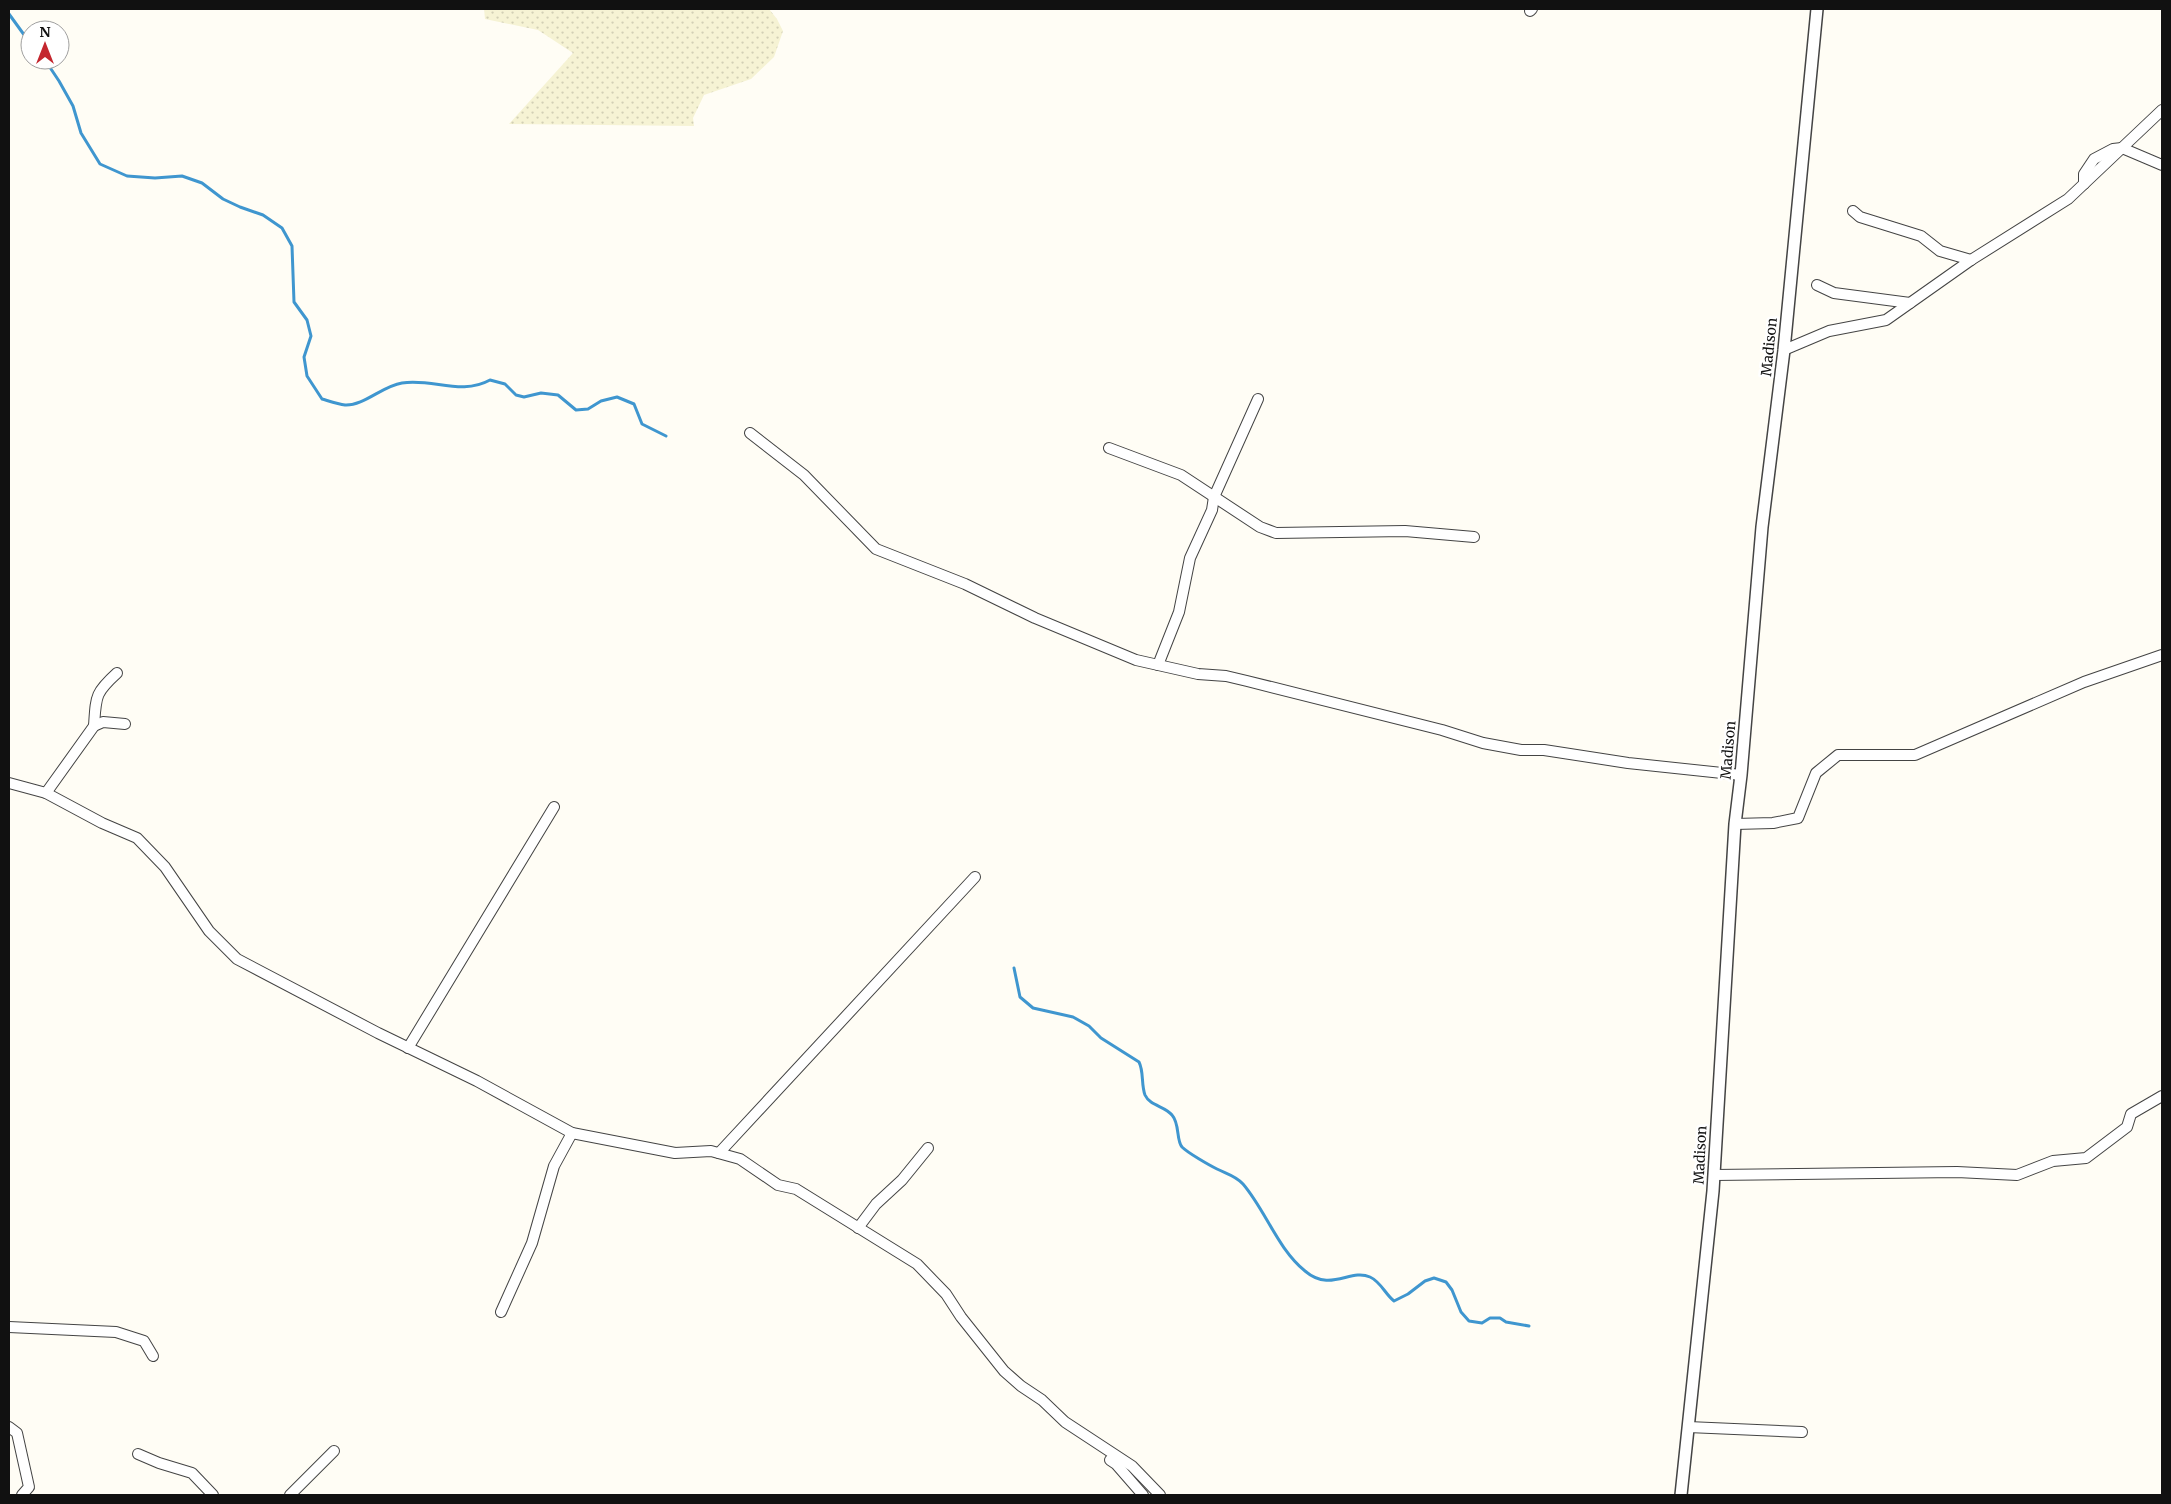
<svg xmlns="http://www.w3.org/2000/svg" width="2171" height="1504" viewBox="0 0 2171 1504" font-family="Merriweather,serif">
<style>
.farmland{fill:url(#farmland-dots)}
.lines{fill:none;stroke-linecap:round;stroke-linejoin:round}
.stream{stroke:#3f96cf;stroke-width:3}
.minor-casing{stroke:#444;stroke-width:12}
.tertiary-casing{stroke:#444;stroke-width:14}
.minor{stroke:#fff;stroke-width:10}
.tertiary{stroke:#fff;stroke-width:11}
.labels{text-anchor:middle;stroke-width:5;stroke-linejoin:round;paint-order:stroke}
.street-label{font-size:14px;fill:#111;stroke:#fff}
</style>
<defs>
<pattern id="farmland-dots" width="8" height="8" patternUnits="userSpaceOnUse" patternTransform="scale(1.25)"><rect width="8" height="8" fill="#f6f3d4"/><path d="M2 2h.1M6 6h.1" fill="none" stroke="#d2cfb5" stroke-width="1.8" stroke-linecap="round"/></pattern>
</defs>
<rect width="100%" height="100%" fill="#fffdf5"/>
<polygon class="farmland" points="484,9 769,9 777,19 783,31 774,57 751,79 704,95 693,118 694,126 509,124 573,53 538,30 485,19"/>
<g class="lines">
<g class="stream">
<polyline points="9,14 30,43"/>
<path d="M 45,60 L 59,81 L 73,106 L 81,133 L 100,164 L 127,176 L 155,178 L 182,176 L 202,183 L 223,199 L 240,207 L 263,215 L 282,228 L 292,246 L 294,302 L 307,320 L 311,336 L 304,357 L 307,376 L 322,399 C 329,401 338,404 345,405 C 364,406 382,386 402,383 C 433,378 461,396 490,380 L 505,384 L 516,395 L 524,397 L 541,393 L 558,395 L 576,410 L 588,409 L 601,401 L 617,397 L 634,404 L 642,424 L 666,436"/>
<path d="M 1014,968 L 1020,997 L 1033,1008 L 1073,1017 L 1089,1026 L 1101,1038 L 1139,1062 C 1144,1072 1141,1084 1145,1095 C 1150,1106 1165,1106 1172,1115 C 1180,1124 1176,1140 1182,1147 C 1188,1153 1209,1165 1217,1169 C 1227,1174 1236,1176 1243,1184 C 1266,1211 1277,1248 1305,1271 C 1331,1293 1350,1268 1370,1277 C 1381,1282 1385,1294 1394,1301 L 1408,1294 L 1425,1281 L 1434,1278 L 1446,1282 L 1452,1290 L 1461,1312 L 1469,1321 L 1482,1323 L 1490,1318 L 1500,1318 L 1506,1322 L 1529,1326"/>
</g>
<g class="minor-casing">
<g id="minor">
<polyline points="1530,11 1532,9"/>
<polyline points="2084,184 2084,174 2094,159 2113,149 2122,148 2162,165"/>
<polyline points="1853,211 1860,217 1921,236 1940,251 1971,260"/>
<polyline points="1817,285 1834,293 1910,303"/>
<polyline points="1784,350 1829,331 1886,320 1971,260 2068,199 2162,110"/>
<polyline points="750,433 804,475 876,549 965,584 1035,618 1136,660 1198,674 1226,676 1247,681 1442,730 1483,743 1521,750 1544,750 1628,763 1741,775"/>
<polyline points="1109,448 1181,475 1260,527 1276,533 1405,531 1474,537"/>
<polyline points="1158,665 1179,612 1190,558 1212,510 1214,497 1258,399"/>
<path d="M 94,726 C 96,696 95,693 117,673"/>
<polyline points="9,783 46,793 102,823 137,838 165,867 209,931 237,959 378,1033 477,1081 572,1133 675,1153 711,1151 740,1159 778,1185 796,1189 917,1264 946,1294 961,1317 1004,1371 1021,1386 1042,1400 1065,1422 1132,1466 1160,1495"/>
<polyline points="46,793 94,726 103,722 125,724"/>
<polyline points="1735,824 1773,823 1798,818 1816,773 1838,755 1915,755 2084,682 2162,655"/>
<polyline points="408,1048 554,807"/>
<polyline points="719,1153 975,877"/>
<polyline points="1714,1175 1957,1172 2017,1175 2053,1161 2086,1158 2127,1127 2131,1114 2162,1096"/>
<polyline points="858,1228 876,1204 902,1180 928,1148"/>
<polyline points="501,1312 532,1243 554,1166 572,1133"/>
<polyline points="9,1327 116,1332 144,1341 153,1356"/>
<polyline points="9,1427 17,1433 29,1487 22,1495"/>
<polyline points="1688,1427 1802,1432"/>
<polyline points="138,1454 159,1463 192,1473 213,1495"/>
<polyline points="1110,1460 1116,1464 1143,1495"/>
<polyline points="290,1495 334,1451"/>
</g>
</g>
<g class="tertiary-casing">
<polyline id="tertiary" points="1681,1495 1713,1191 1735,824 1741,775 1762,527 1784,350 1817,9"/>
</g>
<use href="#minor" class="minor"/>
<use href="#tertiary" class="tertiary"/>
</g>
<g class="labels">
<g class="street-label">
<text transform="translate(1769 347) rotate(-84)" y="5">Madison</text>
<text transform="translate(1728 750) rotate(-85)" y="5">Madison</text>
<text transform="translate(1700 1155) rotate(-87)" y="5">Madison</text>
</g>
</g>
<rect width="2171" height="1504" fill="none" stroke="#111111" stroke-width="20"/>
<g transform="translate(45 45)"><circle r="24" fill="#ffffff" stroke="#a0a0a0"/>
<path d="M0-4L9 19L0 12L-9 19Z" fill="#c4262e"/>
<text y="-8" font-size="14" font-weight="bold" text-anchor="middle" fill="#111111">N</text>
</g>
</svg>
